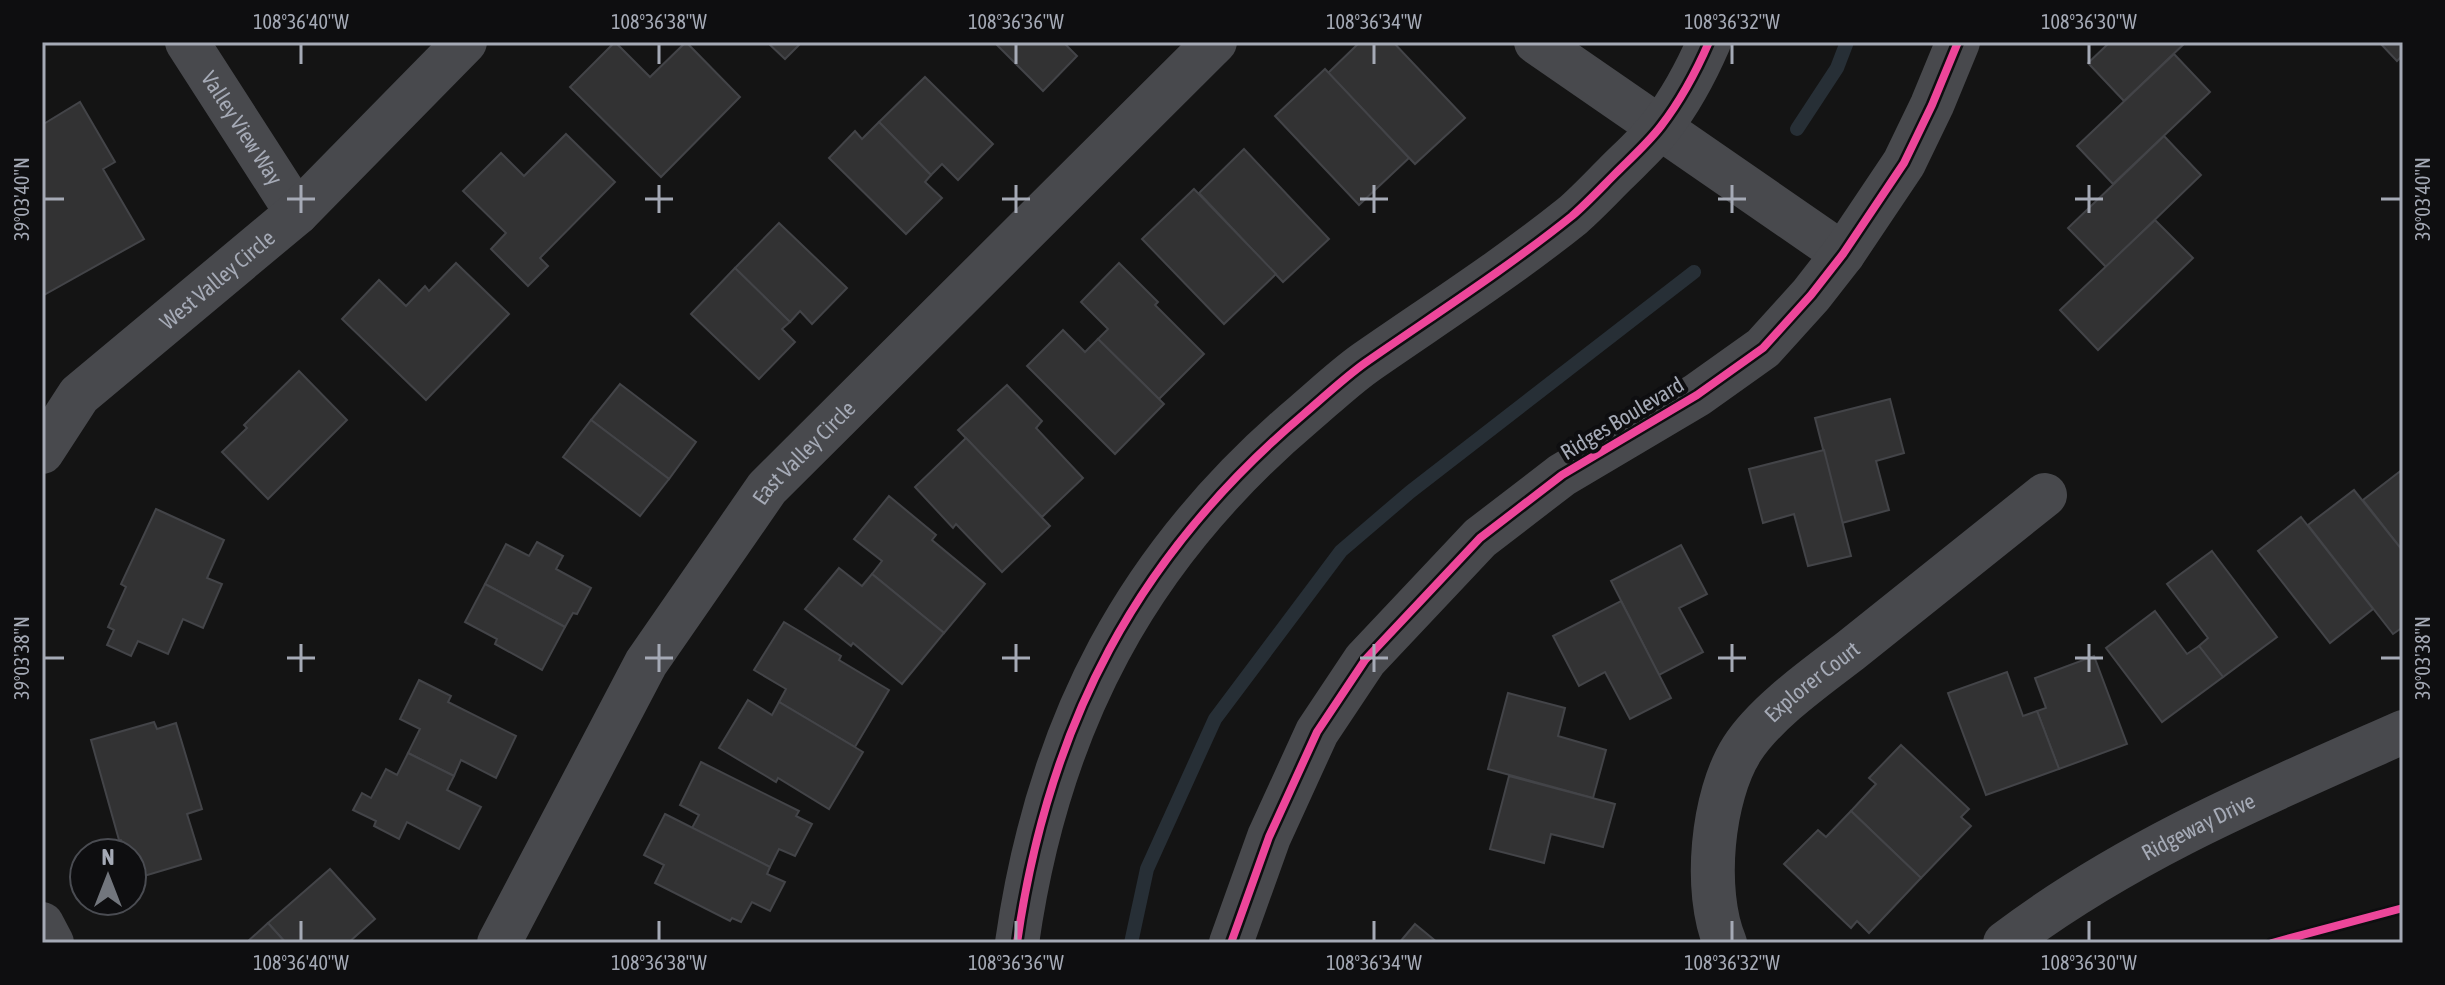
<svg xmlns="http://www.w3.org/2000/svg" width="2445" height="985" viewBox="0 0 2445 985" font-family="'Asap Condensed',sans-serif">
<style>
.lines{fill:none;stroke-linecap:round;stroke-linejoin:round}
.stream{stroke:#272f36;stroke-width:14}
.building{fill:#323233;stroke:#434448;stroke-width:2}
.minor{stroke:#48494d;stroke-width:44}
.cycleway-casing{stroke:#0e0e10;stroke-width:13}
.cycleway{stroke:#ed469a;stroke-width:8}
.ticks{fill:none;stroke:#a5aab6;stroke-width:3}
.labels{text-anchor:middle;stroke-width:8;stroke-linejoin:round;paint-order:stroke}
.street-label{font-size:22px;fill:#a5aab6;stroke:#0e0e10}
.neatline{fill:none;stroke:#a5aab6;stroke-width:3}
.ticks-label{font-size:20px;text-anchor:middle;fill:#a5aab6}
</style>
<rect width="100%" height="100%" fill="#141414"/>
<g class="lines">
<g class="stream">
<polyline points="1797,129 1837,68 1847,42"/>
<polyline points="1131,943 1147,869 1215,719 1341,551 1410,492 1694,272"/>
</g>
</g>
<g class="building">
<polygon points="615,42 650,77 686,42 740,97 661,177 570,87"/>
<polygon points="767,42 802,42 785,59"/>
<polygon points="994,42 1063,42 1077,56 1043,91"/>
<polygon points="1360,42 1393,42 1465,118 1415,164 1328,73"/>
<polygon points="2110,42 2186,42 2124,101 2088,63"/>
<polygon points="2379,42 2403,42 2403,55 2397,61"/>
<polygon points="2174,54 2210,92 2113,184 2077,146"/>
<polygon points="1325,69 1409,158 1359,205 1275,116"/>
<polygon points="925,77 993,144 958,180 942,164 931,175 879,122"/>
<polygon points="80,102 115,162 103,169 144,239 42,296 42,125"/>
<polygon points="879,122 931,175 925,182 942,198 906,234 829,158 855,131 862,139"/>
<polygon points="566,134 615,182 540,258 548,266 528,286 491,249 506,233 463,191 501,153 524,176"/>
<polygon points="2164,136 2201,175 2106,267 2068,228"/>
<polygon points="1244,149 1329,239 1283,282 1199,193"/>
<polygon points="1194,189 1276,274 1224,324 1142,239"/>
<polygon points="2155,220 2193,258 2098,350 2060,310"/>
<polygon points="779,223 847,288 812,324 800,311 790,322 735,268"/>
<polygon points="456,263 509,314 426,400 342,319 379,280 406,306 425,286 429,291"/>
<polygon points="1119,263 1158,302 1155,305 1204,354 1159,399 1098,339 1108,329 1081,302"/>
<polygon points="735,268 790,322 782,329 795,342 759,379 691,314"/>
<polygon points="1063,330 1085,352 1098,339 1164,404 1115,454 1027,366"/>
<polygon points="299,371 347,420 268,499 222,452 247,428 244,425"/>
<polygon points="620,384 696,442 669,479 591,420"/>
<polygon points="1007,385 1042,421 1036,428 1083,478 1042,517 958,430"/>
<polygon points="1890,399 1904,453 1876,461 1889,510 1842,523 1815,418"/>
<polygon points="591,420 669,479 640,516 563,457"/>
<polygon points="966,438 1050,526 1002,572 956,524 953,528 915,487"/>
<polygon points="1824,450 1851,556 1808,566 1794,514 1763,523 1749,469"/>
<polygon points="2403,469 2403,551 2363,500"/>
<polygon points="2354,490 2403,551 2403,627 2393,634 2308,525"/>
<polygon points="889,496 936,535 932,540 985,584 944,633 872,574 882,561 854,539"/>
<polygon points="156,509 224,540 207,578 222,584 203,628 183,619 168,654 138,641 131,656 107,645 114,630 108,627 126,587 121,584"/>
<polygon points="2301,517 2373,609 2330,643 2258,551"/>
<polygon points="537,542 563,556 556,569 591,588 577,614 573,613 565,627 485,584 506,544 529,556"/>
<polygon points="1681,545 1707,594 1679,608 1703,652 1659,675 1611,581"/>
<polygon points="2212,551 2277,637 2223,677 2199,646 2208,638 2167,584"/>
<polygon points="839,568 862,586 872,574 944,633 902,684 853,643 851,646 805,609"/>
<polygon points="485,584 565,627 542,670 495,644 497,639 465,622"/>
<polygon points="1621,601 1671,698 1630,719 1605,672 1579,686 1553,636"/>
<polygon points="2155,611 2187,654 2199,646 2223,677 2162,722 2106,648"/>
<polygon points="784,622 841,656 839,660 889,690 855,747 779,702 786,689 754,670"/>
<polygon points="2094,656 2127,744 2059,769 2037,711 2046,708 2035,678"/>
<polygon points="2007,672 2023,716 2037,711 2059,769 1986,795 1948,693"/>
<polygon points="419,680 451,696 448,702 516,736 496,778 461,760 454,776 408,753 420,729 400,719"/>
<polygon points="1508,693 1565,708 1558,736 1606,750 1593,798 1488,769"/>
<polygon points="748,700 772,715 779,702 863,752 829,809 778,778 776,782 719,748"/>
<polygon points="154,722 157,729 176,723 202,809 187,814 201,859 134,879 132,853 126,853 121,840 119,840 91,740"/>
<polygon points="1901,745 1969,809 1961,817 1971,826 1921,878 1851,811 1876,784 1869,778"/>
<polygon points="408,753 454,776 447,790 481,807 459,849 407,822 399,839 374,826 376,821 353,810 362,793 371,798 386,769 397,775"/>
<polygon points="701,762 799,811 796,816 812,824 795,856 779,849 770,867 692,828 699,815 680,805"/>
<polygon points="1509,776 1615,804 1603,847 1551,834 1544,863 1490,849"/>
<polygon points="1851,811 1921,878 1869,933 1857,921 1851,928 1784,864 1818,830 1826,837"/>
<polygon points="665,814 770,867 767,874 785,882 770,911 752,902 741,922 732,918 730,921 655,883 664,865 644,855"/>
<polygon points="330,869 375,919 348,943 286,943 268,923"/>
<polygon points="268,923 286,943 246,943"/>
<polygon points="1415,924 1438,943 1399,943"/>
</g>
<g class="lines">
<g class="minor">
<path id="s1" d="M 187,42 L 297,213"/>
<polyline points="1536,42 1843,254"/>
<path id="s2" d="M 42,452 L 79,395 L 297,213 L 465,42"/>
<polyline points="42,924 52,943"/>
<path id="s3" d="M 499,943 L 646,663 L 767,488 L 1215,42"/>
<path d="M 1017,943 C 1048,725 1136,556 1304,414 C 1324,397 1344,378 1365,363 C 1434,315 1506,269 1572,216 C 1587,203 1601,188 1615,174 C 1631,158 1648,143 1661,126 C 1681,100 1696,72 1709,42"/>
<polyline points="1231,943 1269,837 1317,732 1365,660 1480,538 1562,475 1697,395 1763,348 1811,295 1843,254 1904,163 1932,105 1958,42"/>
<path id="s4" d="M 1725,943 C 1703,891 1712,796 1742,749 C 1765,713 1816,677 1850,651 C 1915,599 1980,547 2045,495"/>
<path id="s5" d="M 2005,943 C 2126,851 2265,793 2403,732"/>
</g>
<g class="cycleway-casing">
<g id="cycleway">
<path d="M 1017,943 C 1048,725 1136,556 1304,414 C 1324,397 1344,378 1365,363 C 1434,315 1506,269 1572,216 C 1587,203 1601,188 1615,174 C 1631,158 1648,143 1661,126 C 1681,100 1696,72 1709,42"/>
<polyline points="1231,943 1269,837 1317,732 1365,660 1480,538 1562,475 1697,395 1763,348 1811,295 1843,254 1904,163 1932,105 1958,42"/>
<polyline points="2272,943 2403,908"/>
</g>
</g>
<use href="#cycleway" class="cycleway"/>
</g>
<path class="ticks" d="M 301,44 L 301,64M 659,44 L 659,64M 1016,44 L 1016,64M 1374,44 L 1374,64M 1732,44 L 1732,64M 2089,44 L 2089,64M 301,185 L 301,213M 659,185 L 659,213M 1016,185 L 1016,213M 1374,185 L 1374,213M 1732,185 L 1732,213M 2089,185 L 2089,213M 44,199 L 64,199M 287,199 L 315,199M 645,199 L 673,199M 1002,199 L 1030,199M 1360,199 L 1388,199M 1718,199 L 1746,199M 2075,199 L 2103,199M 2381,199 L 2401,199M 301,644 L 301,672M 659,644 L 659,672M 1016,644 L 1016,672M 1374,644 L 1374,672M 1732,644 L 1732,672M 2089,644 L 2089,672M 44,658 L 64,658M 287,658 L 315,658M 645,658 L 673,658M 1002,658 L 1030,658M 1360,658 L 1388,658M 1718,658 L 1746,658M 2075,658 L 2103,658M 2381,658 L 2401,658M 301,921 L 301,941M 659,921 L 659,941M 1016,921 L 1016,941M 1374,921 L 1374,941M 1732,921 L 1732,941M 2089,921 L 2089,941"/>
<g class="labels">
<g class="street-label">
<text dy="8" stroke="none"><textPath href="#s1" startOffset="102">Valley View Way</textPath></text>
<text dy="8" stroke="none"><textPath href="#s2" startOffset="248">West Valley Circle</textPath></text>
<text transform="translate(1622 418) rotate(-31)" y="8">Ridges Boulevard</text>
<text dy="8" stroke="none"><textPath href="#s3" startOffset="580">East Valley Circle</textPath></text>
<text dy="8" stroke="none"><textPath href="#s4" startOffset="298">Explorer Court</textPath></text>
<text dy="8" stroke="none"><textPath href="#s5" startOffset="226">Ridgeway Drive</textPath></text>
</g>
</g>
<rect width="2445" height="985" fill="none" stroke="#0e0e10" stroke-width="88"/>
<g transform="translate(108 877)"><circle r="38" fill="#0e0e10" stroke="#4a4c52" stroke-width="2"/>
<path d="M0-6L14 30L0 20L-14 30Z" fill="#72767d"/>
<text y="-12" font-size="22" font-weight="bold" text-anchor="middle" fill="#a5aab6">N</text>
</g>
<rect x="44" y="44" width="2357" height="897" class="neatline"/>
<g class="ticks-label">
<text x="301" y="29">108°36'40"W</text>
<text x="659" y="29">108°36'38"W</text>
<text x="1016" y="29">108°36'36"W</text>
<text x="1374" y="29">108°36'34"W</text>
<text x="1732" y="29">108°36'32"W</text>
<text x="2089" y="29">108°36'30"W</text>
<text transform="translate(22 199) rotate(-90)" y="7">39°03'40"N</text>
<text transform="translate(2423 199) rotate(-90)" y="7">39°03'40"N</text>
<text transform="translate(22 658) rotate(-90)" y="7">39°03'38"N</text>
<text transform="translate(2423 658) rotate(-90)" y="7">39°03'38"N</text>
<text x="301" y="970">108°36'40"W</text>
<text x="659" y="970">108°36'38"W</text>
<text x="1016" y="970">108°36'36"W</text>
<text x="1374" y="970">108°36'34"W</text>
<text x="1732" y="970">108°36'32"W</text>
<text x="2089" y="970">108°36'30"W</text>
</g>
</svg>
